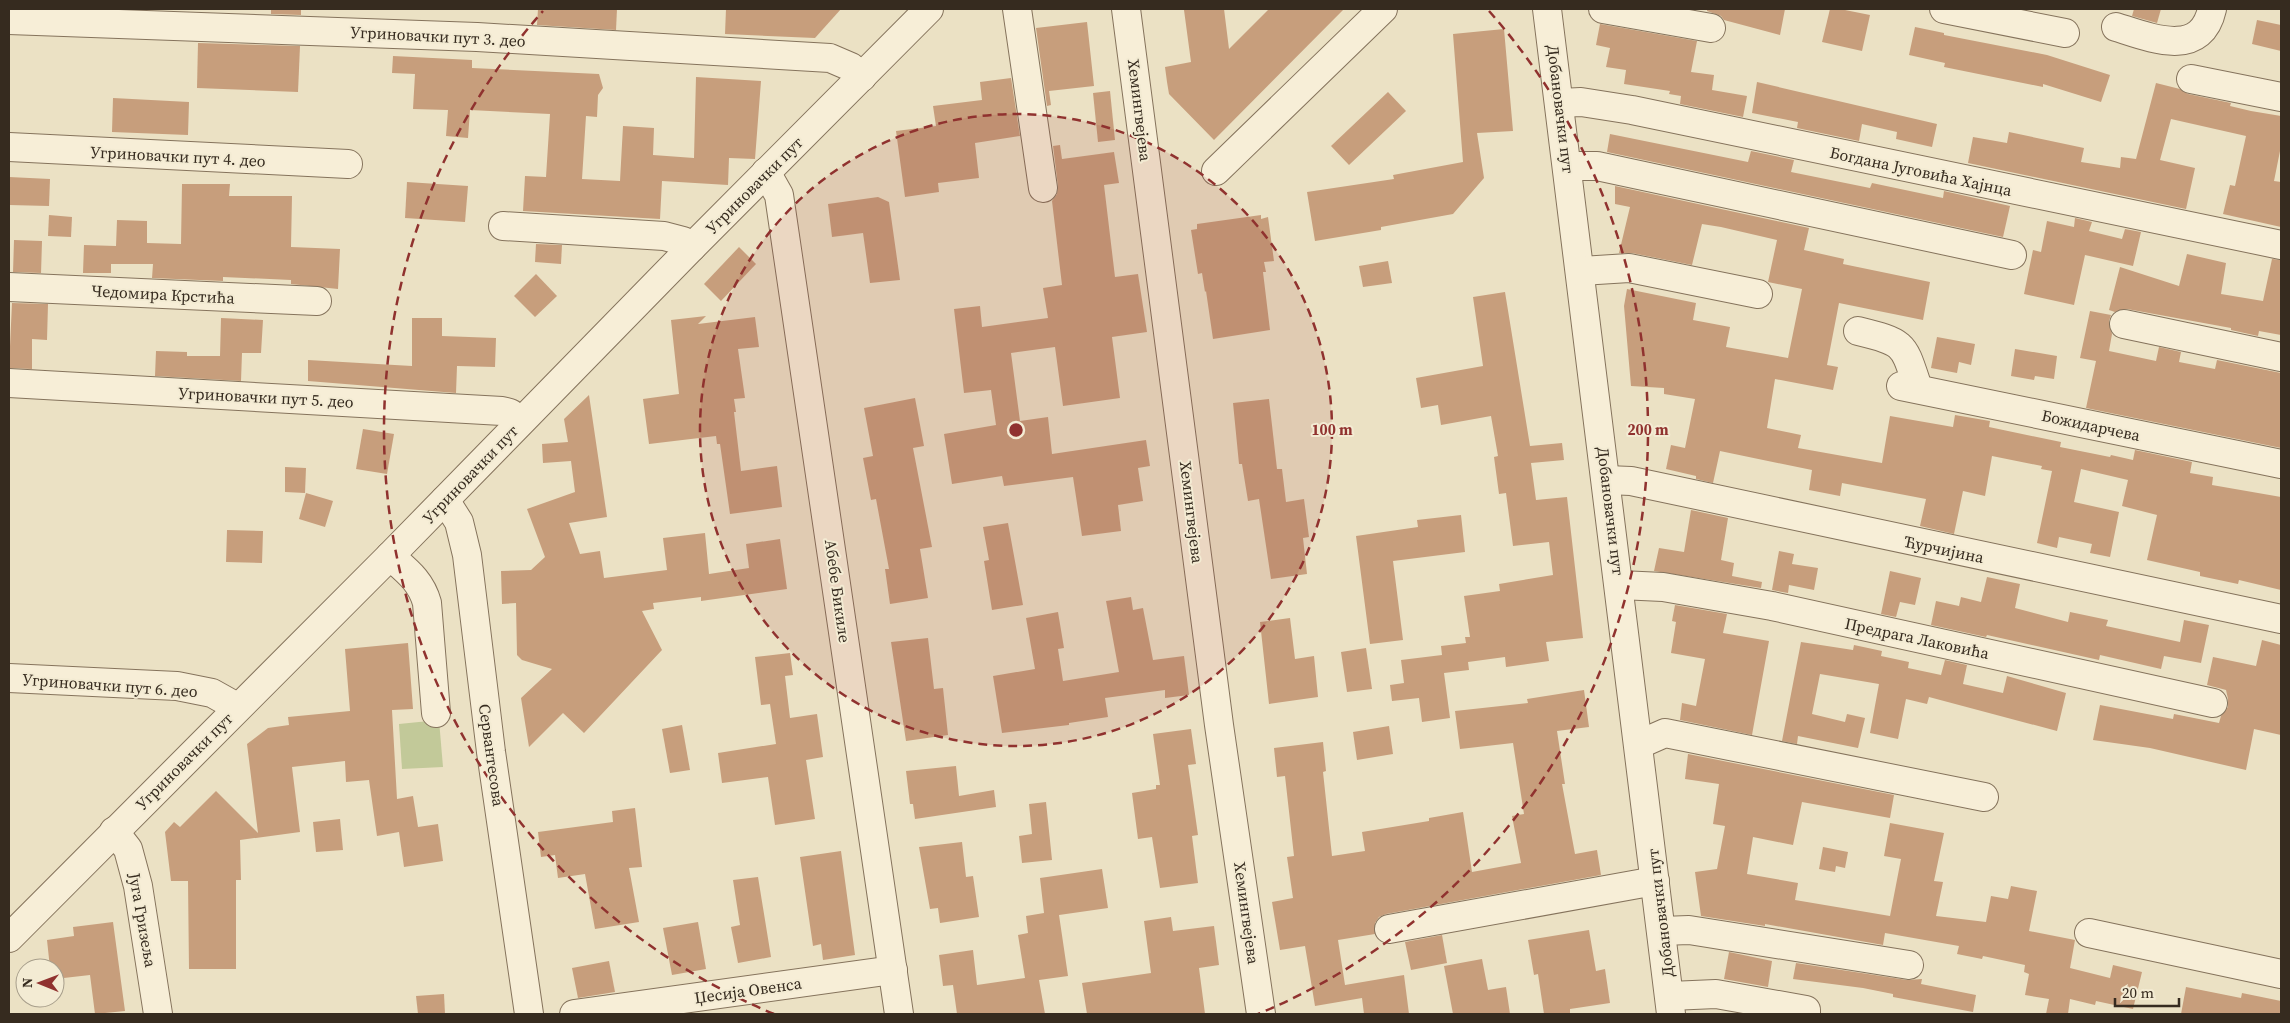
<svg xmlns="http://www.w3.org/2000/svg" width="2290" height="1023" viewBox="0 0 2290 1023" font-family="'Source Serif 4',serif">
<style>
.green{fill:#c2c999}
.building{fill:#c79e7c}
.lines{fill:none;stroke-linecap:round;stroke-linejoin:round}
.minor-casing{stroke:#85735c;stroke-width:30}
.minor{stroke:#f7eed7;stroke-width:28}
.ring{fill:none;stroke:#90322f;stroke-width:2.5;stroke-dasharray:9 6}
.labels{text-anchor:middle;stroke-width:4;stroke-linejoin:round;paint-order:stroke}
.street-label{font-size:16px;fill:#362b1f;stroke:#f3ebd3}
.centre{fill:#90322f;stroke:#f3ebd3;stroke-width:2.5}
.ring-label{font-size:15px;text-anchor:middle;font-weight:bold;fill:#90322f;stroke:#f3ebd3;stroke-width:4;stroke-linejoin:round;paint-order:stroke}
</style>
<rect width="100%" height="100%" fill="#ebe1c4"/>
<polygon class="green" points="439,720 443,767 402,769 399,724"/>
<g class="building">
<polygon points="271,9 301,9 301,15 271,14"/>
<polygon points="538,9 617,9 616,30 537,25"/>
<polygon points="726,9 841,9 815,38 725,34"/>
<polygon points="1196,9 1224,9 1229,49 1269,9 1344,9 1214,140 1169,94 1167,82 1165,67 1191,62 1184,10"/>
<polygon points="1707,9 1785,9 1780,35 1724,20 1721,16 1707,11"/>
<polygon points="1830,9 1840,9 1870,15 1862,51 1822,42"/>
<polygon points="2134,9 2161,9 2157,23 2132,16"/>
<polygon points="2257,20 2281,25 2281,51 2252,44"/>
<polygon points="1087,22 1094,86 1049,91 1051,105 1047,106 1036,28"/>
<polygon points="1600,24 1697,41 1691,72 1714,75 1712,90 1747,96 1743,117 1680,104 1681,96 1669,94 1670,91 1624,84 1626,70 1606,67 1610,48 1596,45"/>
<polygon points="1915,27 1944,33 1944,35 2047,55 2110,75 2101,102 2043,84 2043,87 1944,67 1945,63 1909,55"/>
<polygon points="1504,29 1513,131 1477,133 1484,178 1453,214 1381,227 1381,230 1315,241 1307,192 1394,179 1393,175 1463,162 1453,34"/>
<polygon points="198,43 300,46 298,92 197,88"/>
<polygon points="393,56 472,60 472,68 599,74 603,88 598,95 597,117 586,116 582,179 620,181 623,126 654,128 653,155 694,158 696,77 761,81 755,159 729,158 728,185 662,181 660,219 523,211 525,176 546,177 550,114 470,110 468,138 446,136 448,110 413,109 415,74 392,73"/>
<polygon points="1011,78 1020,136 975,143 979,178 938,183 939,192 905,197 896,131 936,126 933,106 982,100 980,82"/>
<polygon points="1757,82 1937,124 1932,147 1896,139 1897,132 1862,124 1859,141 1797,128 1798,122 1752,113"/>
<polygon points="2156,83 2180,89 2188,94 2231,103 2230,106 2251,111 2281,116 2281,146 2274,181 2281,182 2281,227 2223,214 2230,185 2235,186 2246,136 2171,119 2160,160 2195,168 2186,209 1968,163 1973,137 2007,143 2009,132 2084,148 2081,162 2120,168 2121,157 2136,159"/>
<polygon points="1110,91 1115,140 1098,142 1093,93"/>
<polygon points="1388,92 1406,111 1349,165 1331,146"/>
<polygon points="113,98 189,102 188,135 112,132"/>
<polygon points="1610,134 1748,162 1751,151 1794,160 1791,172 1870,188 1872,183 1943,198 1944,191 2010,206 2003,237 1607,152"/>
<polygon points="1060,145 1062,159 1114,152 1119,183 1104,185 1115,277 1138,274 1147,332 1112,337 1120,398 1063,406 1055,347 1011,353 1020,421 1048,417 1052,454 1146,440 1150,466 1138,468 1143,501 1118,505 1121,531 1082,536 1073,477 1004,486 1002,476 952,484 944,434 996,425 991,390 964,393 954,309 980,306 982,327 1048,318 1043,288 1062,285 1052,201 1057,194 1058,186 1053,146"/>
<polygon points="9,177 50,179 49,206 9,205"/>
<polygon points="407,182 468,186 465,222 405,218"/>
<polygon points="182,184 230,184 229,196 292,196 291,247 340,249 338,289 291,284 291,280 223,277 223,281 152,278 153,264 111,264 111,273 83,273 84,245 116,246 117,220 147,221 147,243 181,244"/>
<polygon points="1615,186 1809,228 1804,250 1844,259 1843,264 1930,282 1923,320 1839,303 1827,365 1838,367 1833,390 1775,379 1767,428 1801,435 1798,448 1882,463 1890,416 1953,427 1955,415 1990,421 1989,427 2061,442 2060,447 2110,457 2111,455 2133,460 2135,450 2192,462 2190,473 2213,477 2212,485 2281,497 2281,590 2239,580 2238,584 2200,576 2200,572 2147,560 2157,515 2122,506 2128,480 2081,469 2074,502 2119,512 2110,557 2090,553 2092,544 2059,537 2057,548 2037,543 2052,471 2041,469 2042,466 1992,456 1985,496 1963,491 1954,534 1920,526 1926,499 1842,483 1840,496 1809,490 1812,470 1720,451 1713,483 1696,479 1696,476 1666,469 1671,445 1685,448 1695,399 1664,394 1664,388 1631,386 1624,306 1627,289 1696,303 1693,320 1730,327 1726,347 1788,358 1802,289 1768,282 1777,240 1721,227 1702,224 1692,265 1632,253 1619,253 1630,207 1615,204"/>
<polygon points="878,197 889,202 900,280 870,283 863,233 832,237 828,204"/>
<polygon points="49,215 72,217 71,237 48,236"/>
<polygon points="1261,215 1261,219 1268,217 1274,261 1264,262 1266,272 1263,272 1270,330 1213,339 1206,291 1205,292 1202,273 1198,274 1191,230 1197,229 1197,224"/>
<polygon points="2075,218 2092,222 2089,231 2122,239 2125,229 2141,232 2133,266 2085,255 2074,305 2024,294 2033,250 2041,252 2047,221 2074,227"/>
<polygon points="14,240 42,241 41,273 13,272"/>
<polygon points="536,244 562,245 561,264 535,262"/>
<polygon points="739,247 756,264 721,301 704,284"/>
<polygon points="2187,254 2226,263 2221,294 2263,301 2272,259 2281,260 2281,335 2259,331 2258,336 2231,330 2231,328 2127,309 2115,312 2109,310 2120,267 2179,286"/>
<polygon points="1388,261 1392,283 1363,287 1359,266"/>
<polygon points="536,274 557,296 535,317 514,296"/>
<polygon points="1505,292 1530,446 1562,443 1564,460 1531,463 1536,500 1567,497 1583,638 1546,642 1549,661 1506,667 1505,657 1468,662 1469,670 1444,673 1450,718 1422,722 1419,698 1392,701 1390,685 1404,683 1401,660 1442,655 1441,646 1466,643 1465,637 1470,637 1464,596 1500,591 1499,584 1553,575 1549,542 1513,546 1506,493 1499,494 1494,457 1498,456 1491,416 1441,425 1438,405 1421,408 1416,378 1483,366 1473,297"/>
<polygon points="12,303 48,304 47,340 32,339 32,369 9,368"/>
<polygon points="2090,311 2111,315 2109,321 2112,334 2109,351 2156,361 2159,347 2181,352 2179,362 2215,369 2217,360 2281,373 2281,448 2086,408 2096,361 2080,358"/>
<polygon points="706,316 698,324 755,317 759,347 738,349 745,398 734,399 736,412 734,412 741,471 777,466 782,507 730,514 720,444 717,444 716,436 649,444 643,399 679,394 671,320"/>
<polygon points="221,318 263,320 261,353 242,353 241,381 155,376 156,351 187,352 187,356 220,356"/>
<polygon points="412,318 442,318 442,336 496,338 495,367 457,366 456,393 308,381 308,360 412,366"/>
<polygon points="1937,337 1975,344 1971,365 1959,362 1957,373 1931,368"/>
<polygon points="2015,349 2057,356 2054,379 2035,376 2034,380 2011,376"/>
<polygon points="589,395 607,517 569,523 580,554 600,551 604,578 667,570 663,538 705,533 709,574 749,568 746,544 780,539 787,589 701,601 701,597 653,603 654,609 642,611 662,650 584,733 563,713 529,747 521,698 552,669 522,660 517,655 516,603 502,604 501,571 531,570 545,557 527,509 575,492 571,461 543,463 542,444 568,442 564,419"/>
<polygon points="915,398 924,446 913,448 932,547 920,549 928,598 890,604 885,569 889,569 876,499 871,500 863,458 873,456 864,408"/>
<polygon points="1269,399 1277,469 1282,469 1286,502 1304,499 1309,537 1303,538 1307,574 1271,579 1259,499 1248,501 1242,464 1239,464 1233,403"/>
<polygon points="363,429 394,434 387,474 356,469"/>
<polygon points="285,467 306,468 305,493 285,492"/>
<polygon points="306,493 333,501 325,527 299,519"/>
<polygon points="1691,510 1728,518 1721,560 1734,563 1732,576 1762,582 1761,588 1654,571 1659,548 1684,552"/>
<polygon points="1461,515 1465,552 1393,561 1403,640 1370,644 1356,536 1418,527 1417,520"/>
<polygon points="1008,523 1023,605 992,610 984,561 989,560 983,527"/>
<polygon points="227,530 263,531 262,563 226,562"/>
<polygon points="1779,551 1794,554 1792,564 1818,568 1814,590 1789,585 1788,593 1772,590"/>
<polygon points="1890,571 1921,578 1915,605 1900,602 1896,617 1881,614"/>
<polygon points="1987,577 2020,584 2015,608 2068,622 2070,612 2108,620 2106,626 2180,642 2184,620 2209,625 2201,663 2164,656 2161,669 2100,655 2099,660 1987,635 1986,637 1931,625 1936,601 1959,606 1961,597 1981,602"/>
<polygon points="1131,597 1133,610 1143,608 1153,660 1184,656 1189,695 1165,698 1165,690 1105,698 1108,717 1069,723 1069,725 1002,733 993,676 1035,669 1026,618 1058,612 1064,648 1058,649 1063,681 1119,672 1106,601"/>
<polygon points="1675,605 1727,614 1723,633 1769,641 1752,735 1680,720 1682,703 1696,706 1705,659 1671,653 1676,622 1672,621"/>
<polygon points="1290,618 1295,659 1314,656 1318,697 1269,704 1260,622"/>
<polygon points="928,638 934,689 943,688 948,735 906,741 891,642"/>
<polygon points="2262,640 2281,645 2281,735 2254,729 2246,770 2150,748 2093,740 2100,705 2173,719 2174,714 2219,723 2221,716 2228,707 2228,699 2226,690 2207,685 2213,657 2256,666"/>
<polygon points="1801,642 1853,650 1854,645 1882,651 1881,656 1909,662 1908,668 1941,675 1945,660 1967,665 1963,684 2003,693 2007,676 2066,693 2057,731 1929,697 1927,704 1906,699 1898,739 1870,733 1879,684 1820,674 1812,714 1845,722 1847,714 1865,718 1858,748 1798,736 1797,744 1782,741"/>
<polygon points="408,643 413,709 392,710 397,799 413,796 418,827 438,824 443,861 404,867 399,832 377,836 369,780 346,782 345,761 292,767 300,832 240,840 241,880 236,880 236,969 189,969 188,881 171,881 165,832 174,822 180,827 216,791 258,833 247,744 268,728 289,725 288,717 350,711 345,649"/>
<polygon points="1366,648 1372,689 1347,692 1341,652"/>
<polygon points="790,653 793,675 785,676 790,718 817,714 823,757 806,760 815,819 775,825 768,777 722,783 718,753 776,744 770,704 761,705 755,657"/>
<polygon points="1584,690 1589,727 1557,731 1565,784 1562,784 1575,854 1597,850 1601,875 1386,914 1379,917 1375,923 1375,934 1338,940 1345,985 1404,975 1409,1014 1364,1014 1362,998 1315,1006 1305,946 1280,950 1272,902 1293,898 1287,857 1294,856 1285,776 1277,777 1274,748 1323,742 1326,771 1323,772 1332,856 1365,851 1362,832 1429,821 1429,818 1463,812 1472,872 1521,863 1512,816 1524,814 1513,743 1460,749 1455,711 1528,703 1527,699"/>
<polygon points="682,725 690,770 670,773 662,729"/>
<polygon points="1389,726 1393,754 1357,760 1353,732"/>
<polygon points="1191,729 1196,764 1188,765 1198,835 1192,836 1198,883 1160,888 1152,837 1138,839 1132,793 1156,789 1156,785 1160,785 1153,734"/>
<polygon points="1688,754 1894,795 1890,818 1802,802 1793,845 1753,837 1747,874 1798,883 1795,900 1890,916 1901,859 1884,856 1890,823 1944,833 1934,881 1943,882 1936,916 1986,922 1991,896 2008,899 2011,886 2037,891 2029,931 2075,940 2070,968 2110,978 2113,965 2142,972 2133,1009 2096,1001 2095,1005 2070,999 2068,1014 2046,1014 2049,999 2025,995 2029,974 2024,972 2025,965 1983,956 1982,959 1957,954 1959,946 1885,933 1883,945 1765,924 1765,926 1701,916 1695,872 1717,869 1725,826 1713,824 1719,784 1685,779"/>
<polygon points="956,766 959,796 994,790 996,807 915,819 913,804 910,804 906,771"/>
<polygon points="1046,802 1052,860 1022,863 1019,836 1032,834 1029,804"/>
<polygon points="635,808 642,867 629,868 639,922 595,929 585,874 558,878 555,855 541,857 538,832 613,822 612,811"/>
<polygon points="340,819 343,850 316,852 313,822"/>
<polygon points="962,842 966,877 973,876 979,917 940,923 938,908 930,909 919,847"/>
<polygon points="1823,847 1848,852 1845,868 1836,866 1835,872 1819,869"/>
<polygon points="841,851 855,955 823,960 821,944 813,946 800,857"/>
<polygon points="1102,869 1108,908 1059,915 1068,976 1039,980 1045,1014 957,1014 953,985 943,986 939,955 973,950 977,985 1025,978 1018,935 1028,933 1026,916 1044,913 1040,878"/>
<polygon points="758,877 771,957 738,963 731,927 740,925 733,880"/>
<polygon points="1171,917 1173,931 1214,926 1219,965 1199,968 1205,1014 1087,1014 1082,983 1151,973 1144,921"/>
<polygon points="113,922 125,1011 95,1014 90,975 55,979 55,968 50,968 47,940 74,936 73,927"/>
<polygon points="698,922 706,969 672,975 663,928"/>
<polygon points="1589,930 1596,971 1605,969 1610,1003 1570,1009 1570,1014 1544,1014 1538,974 1534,975 1528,940"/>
<polygon points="1442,935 1447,963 1411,970 1405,942"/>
<polygon points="1729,952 1772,961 1768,987 1724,979"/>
<polygon points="1482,959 1488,990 1506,987 1510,1014 1453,1014 1444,966"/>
<polygon points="609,961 615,992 578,998 572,968"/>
<polygon points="1796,963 1907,980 1922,979 1921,984 1976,995 1973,1012 1893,997 1893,994 1863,988 1793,979"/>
<polygon points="2186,987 2241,998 2242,993 2281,1001 2281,1014 2181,1014"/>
<polygon points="444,994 445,1014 418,1014 416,996"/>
</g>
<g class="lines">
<g class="minor-casing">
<g id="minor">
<polyline points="1017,9 1043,188"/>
<polyline points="1126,9 1219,725 1261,1014"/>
<polyline points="1547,9 1671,1014"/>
<polyline points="1603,9 1711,28"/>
<polyline points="1944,9 2065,33"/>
<polyline points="9,20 477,37 830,58 851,67 862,77"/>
<path d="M 2116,27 C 2151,38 2201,59 2212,9"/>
<polyline points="2191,79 2281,97"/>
<polyline points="1560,103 1581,102 1632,110 2281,245"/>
<polyline points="9,147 348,164"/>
<polyline points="1568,166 1597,166 2012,255"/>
<polyline points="1216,171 1383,9"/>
<polyline points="766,172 779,195 899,1014"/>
<polyline points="503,226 664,236 683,241 692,247"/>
<polyline points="1581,271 1629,268 1758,294"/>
<polyline points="9,287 317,301"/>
<polyline points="2124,324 2281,357"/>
<path d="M 1858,331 C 1906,343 1903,343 1918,388"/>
<polyline points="9,383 502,411 510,413 521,421"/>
<polyline points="1901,386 2281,464"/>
<polyline points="1607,480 1631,481 2281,619"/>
<polyline points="445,500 459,522 467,555 491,752 529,1014"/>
<path d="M 390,556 C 407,571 421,581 427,603 L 436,713"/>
<polyline points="1620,585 1663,587 1772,606 2213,703"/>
<polyline points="9,678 177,686 212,693 237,707"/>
<polyline points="1640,744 1665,733 1984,797"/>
<polyline points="114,831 128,849 138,886 158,1014"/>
<polyline points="1389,929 1655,881"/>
<polyline points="1662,931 1689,930 1909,965"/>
<polyline points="2089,933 2281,974"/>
<polyline points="9,938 390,556 692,247 929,9"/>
<polyline points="1670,996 1716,994 1806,1010 1806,1014"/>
<polyline points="574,1014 893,970"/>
</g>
</g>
<use href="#minor" class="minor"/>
</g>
<circle cx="1016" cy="430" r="316" fill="#90322f" fill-opacity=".12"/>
<g class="ring">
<circle cx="1016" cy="430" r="316"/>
<path d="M774 1014A632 632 0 0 1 543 11M1489 11A632 632 0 0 1 1258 1014"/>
</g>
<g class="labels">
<g class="street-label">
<text transform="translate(438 36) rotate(3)" y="6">Угриновачки пут 3. део</text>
<text transform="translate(1561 109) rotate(83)" y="6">Добановачки пут</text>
<text transform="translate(1140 110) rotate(83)" y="6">Хемингвејева</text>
<text transform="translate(178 156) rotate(3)" y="6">Угриновачки пут 4. део</text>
<text transform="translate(1921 171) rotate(12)" y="6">Богдана Југовића Хајнца</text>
<text transform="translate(754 185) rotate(-45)" y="6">Угриновачки пут</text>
<text transform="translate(163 294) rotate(3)" y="6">Чедомира Крстића</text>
<text transform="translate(266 397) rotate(3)" y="6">Угриновачки пут 5. део</text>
<text transform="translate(2091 425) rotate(12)" y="6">Божидарчева</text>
<text transform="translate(470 474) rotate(-46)" y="6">Угриновачки пут</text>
<text transform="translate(1611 511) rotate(83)" y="6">Добановачки пут</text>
<text transform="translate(1192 512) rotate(83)" y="6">Хемингвејева</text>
<text transform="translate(1944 549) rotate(12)" y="6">Ћурчијина</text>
<text transform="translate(838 591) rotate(82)" y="6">Абебе Бикиле</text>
<text transform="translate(1917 638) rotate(12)" y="6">Предрага Лаковића</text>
<text transform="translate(110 685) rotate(4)" y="6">Угриновачки пут 6. део</text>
<text transform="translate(492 755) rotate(82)" y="6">Сервантесова</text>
<text transform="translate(184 761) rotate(-45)" y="6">Угриновачки пут</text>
<text transform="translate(1247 913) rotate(82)" y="6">Хемингвејева</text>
<text transform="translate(1660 913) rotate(-97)" y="6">Добановачки пут</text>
<text transform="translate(143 920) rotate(80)" y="6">Југа Гризеља</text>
<text transform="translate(748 990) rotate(-8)" y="6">Џесија Овенса</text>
</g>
</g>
<circle cx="1016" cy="430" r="8" class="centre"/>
<g class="ring-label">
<text x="1332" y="435">100 m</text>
<text x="1648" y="435">200 m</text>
</g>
<rect width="2290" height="1023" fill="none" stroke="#362b1f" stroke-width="20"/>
<g transform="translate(40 983) rotate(271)"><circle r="24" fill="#f3ebd3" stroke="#a79e8b"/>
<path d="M0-4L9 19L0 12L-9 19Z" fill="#90322f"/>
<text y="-8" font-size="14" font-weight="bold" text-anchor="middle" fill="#362b1f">N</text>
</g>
<path d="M2115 998v8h64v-8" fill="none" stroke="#362b1f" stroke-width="2.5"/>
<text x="2122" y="998" font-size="15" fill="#362b1f" stroke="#f3ebd3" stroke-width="4" paint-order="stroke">20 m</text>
</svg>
